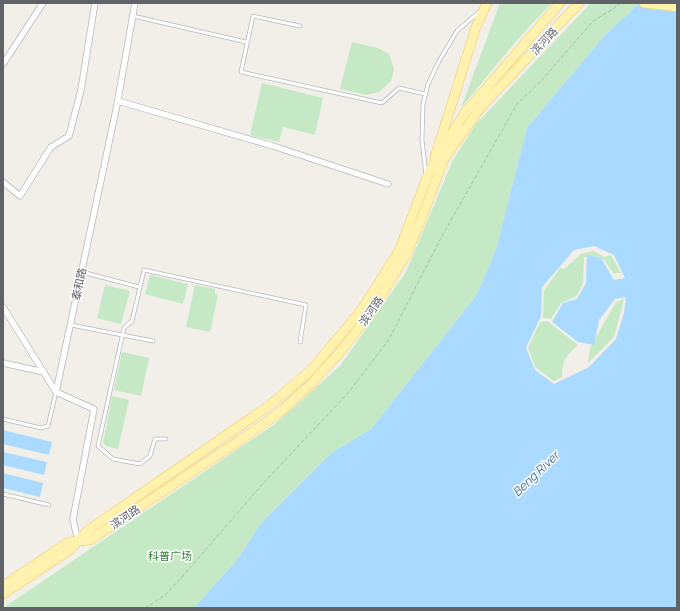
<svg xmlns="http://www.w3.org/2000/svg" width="680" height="611" viewBox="0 0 680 611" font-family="Manrope,'Noto Sans SC',sans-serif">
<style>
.green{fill:#c5e8c5}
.water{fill:#aadaff;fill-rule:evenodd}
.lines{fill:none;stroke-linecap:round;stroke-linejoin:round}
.lane-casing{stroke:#b5b8bc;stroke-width:4.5}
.street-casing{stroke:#b5b8bc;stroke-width:7}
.primary-casing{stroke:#f2c960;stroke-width:10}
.path{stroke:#9cc7a9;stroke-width:1;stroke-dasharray:4 2;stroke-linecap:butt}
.lane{stroke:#fff;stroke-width:3}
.street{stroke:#fff;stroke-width:5.5}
.primary{stroke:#fff2af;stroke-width:9}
.labels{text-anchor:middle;stroke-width:3;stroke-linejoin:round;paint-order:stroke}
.street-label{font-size:11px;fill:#5f6368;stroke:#fff}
.park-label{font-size:11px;fill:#348238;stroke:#fff}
.water-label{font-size:12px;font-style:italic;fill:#4174aa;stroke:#fff}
</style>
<rect width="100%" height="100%" fill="#f1efe8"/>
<g class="green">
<path d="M 500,3 L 552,3 C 519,35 490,73 461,108 Z"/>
<polygon points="591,3 640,3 605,35 527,128 496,250 476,296 371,429 331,453 261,523 237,560 194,608 3,608 275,424 340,366 406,272 453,160 476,124"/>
<polygon points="352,42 378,48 389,54 394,69 391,81 379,92 366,95 340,89"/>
<polygon points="262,83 323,98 315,135 283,127 279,142 250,135"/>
<path d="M 593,251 L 605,257 L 611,255 L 621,273 L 617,273 L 614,274 C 603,258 604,255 584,257 L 583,283 L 577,296 L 561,303 L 551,319 L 543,318 L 544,291 L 560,268 L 564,269 L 581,254 Z"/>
<polygon points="150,275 188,284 183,304 145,294"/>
<polygon points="105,285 130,291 121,324 97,318"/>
<polygon points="195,285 215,289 215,294 218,295 210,332 186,327"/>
<polygon points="624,299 614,337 588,363 590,348 616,302"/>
<path d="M 547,321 L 578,345 C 566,356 562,360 562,377 L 554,381 L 535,367 L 528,348 L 540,322 Z"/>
<polygon points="122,352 149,358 141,396 114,390"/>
<polygon points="112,396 129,400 118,449 106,446 103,443"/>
</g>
<g class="water">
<path d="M 640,3 L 677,3 L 677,608 L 194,608 L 237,560 L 261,523 L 331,453 L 371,429 L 476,296 L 496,250 L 527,128 L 605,35 ZM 594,246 L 614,255 L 625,278 L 614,280 L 601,258 L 587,255 L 586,283 L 577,299 L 563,303 L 552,322 L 578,342 L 594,345 L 599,320 L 615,299 L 626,297 L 624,313 L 616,339 L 589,367 L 554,384 L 535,370 L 526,348 L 541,316 L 542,287 L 574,250 Z"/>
<polygon points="3,430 52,442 49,455 3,444"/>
<polygon points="3,452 47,462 44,475 3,465"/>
<polygon points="3,473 43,483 40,497 3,488"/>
</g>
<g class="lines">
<g class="lane-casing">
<g id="lane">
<polyline points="133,16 246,42"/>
<polyline points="300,26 253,16 241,72 382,103 399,88 425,94"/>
<polyline points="426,175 422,140 423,104 428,84 439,61 457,31 479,12"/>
<polyline points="82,272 139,287"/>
<polyline points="71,325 153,341"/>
<polyline points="3,419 41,428 48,426 56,392"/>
<polyline points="166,439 155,439 150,456 140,464 113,459 98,446 124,328 132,321 144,270 306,305 300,342"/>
<polyline points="3,494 49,505"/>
</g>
</g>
<g class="street-casing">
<g id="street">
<polyline points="3,64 43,3"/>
<polyline points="118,101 273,146 388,184"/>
<polyline points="3,182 20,196 51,147 69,136 81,90 95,3"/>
<polyline points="3,307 56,392"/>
<polyline points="3,363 44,372"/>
<polyline points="80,540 76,533 73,519 94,409 56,392 117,105 135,3"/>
</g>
</g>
<g class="primary-casing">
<g id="primary">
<polyline points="644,3 677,7"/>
<polyline points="435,157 476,27 487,3"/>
<polyline points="3,586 69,542 90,540 252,432 280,412 313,382 341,351 373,310 406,255 421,220 444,159 481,107 579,3"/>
<polyline points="3,594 71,549 87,531 270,405 310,371 350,324 366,303 399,251 430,170 464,114 560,3"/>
</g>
</g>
<polyline class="path" points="145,608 152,604 166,594 182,577 259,488 348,393 388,341 442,236 517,104 542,80 593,21 613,9 620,3"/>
<use href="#lane" class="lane"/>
<use href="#street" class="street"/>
<use href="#primary" class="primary"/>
</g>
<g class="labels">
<g class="street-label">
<text transform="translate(544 41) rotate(-47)" y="4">滨河路</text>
<text transform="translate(79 284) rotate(-78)" y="4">泰和路</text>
<text transform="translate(371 311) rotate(-56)" y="4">滨河路</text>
<text transform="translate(125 517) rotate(-34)" y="4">滨河路</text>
</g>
<g class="park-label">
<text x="170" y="560">科普广场</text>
</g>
<g class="water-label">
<text transform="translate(536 474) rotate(-44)" y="4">Beng River</text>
</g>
</g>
<rect width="680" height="611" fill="none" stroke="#5f6368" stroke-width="8"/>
</svg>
